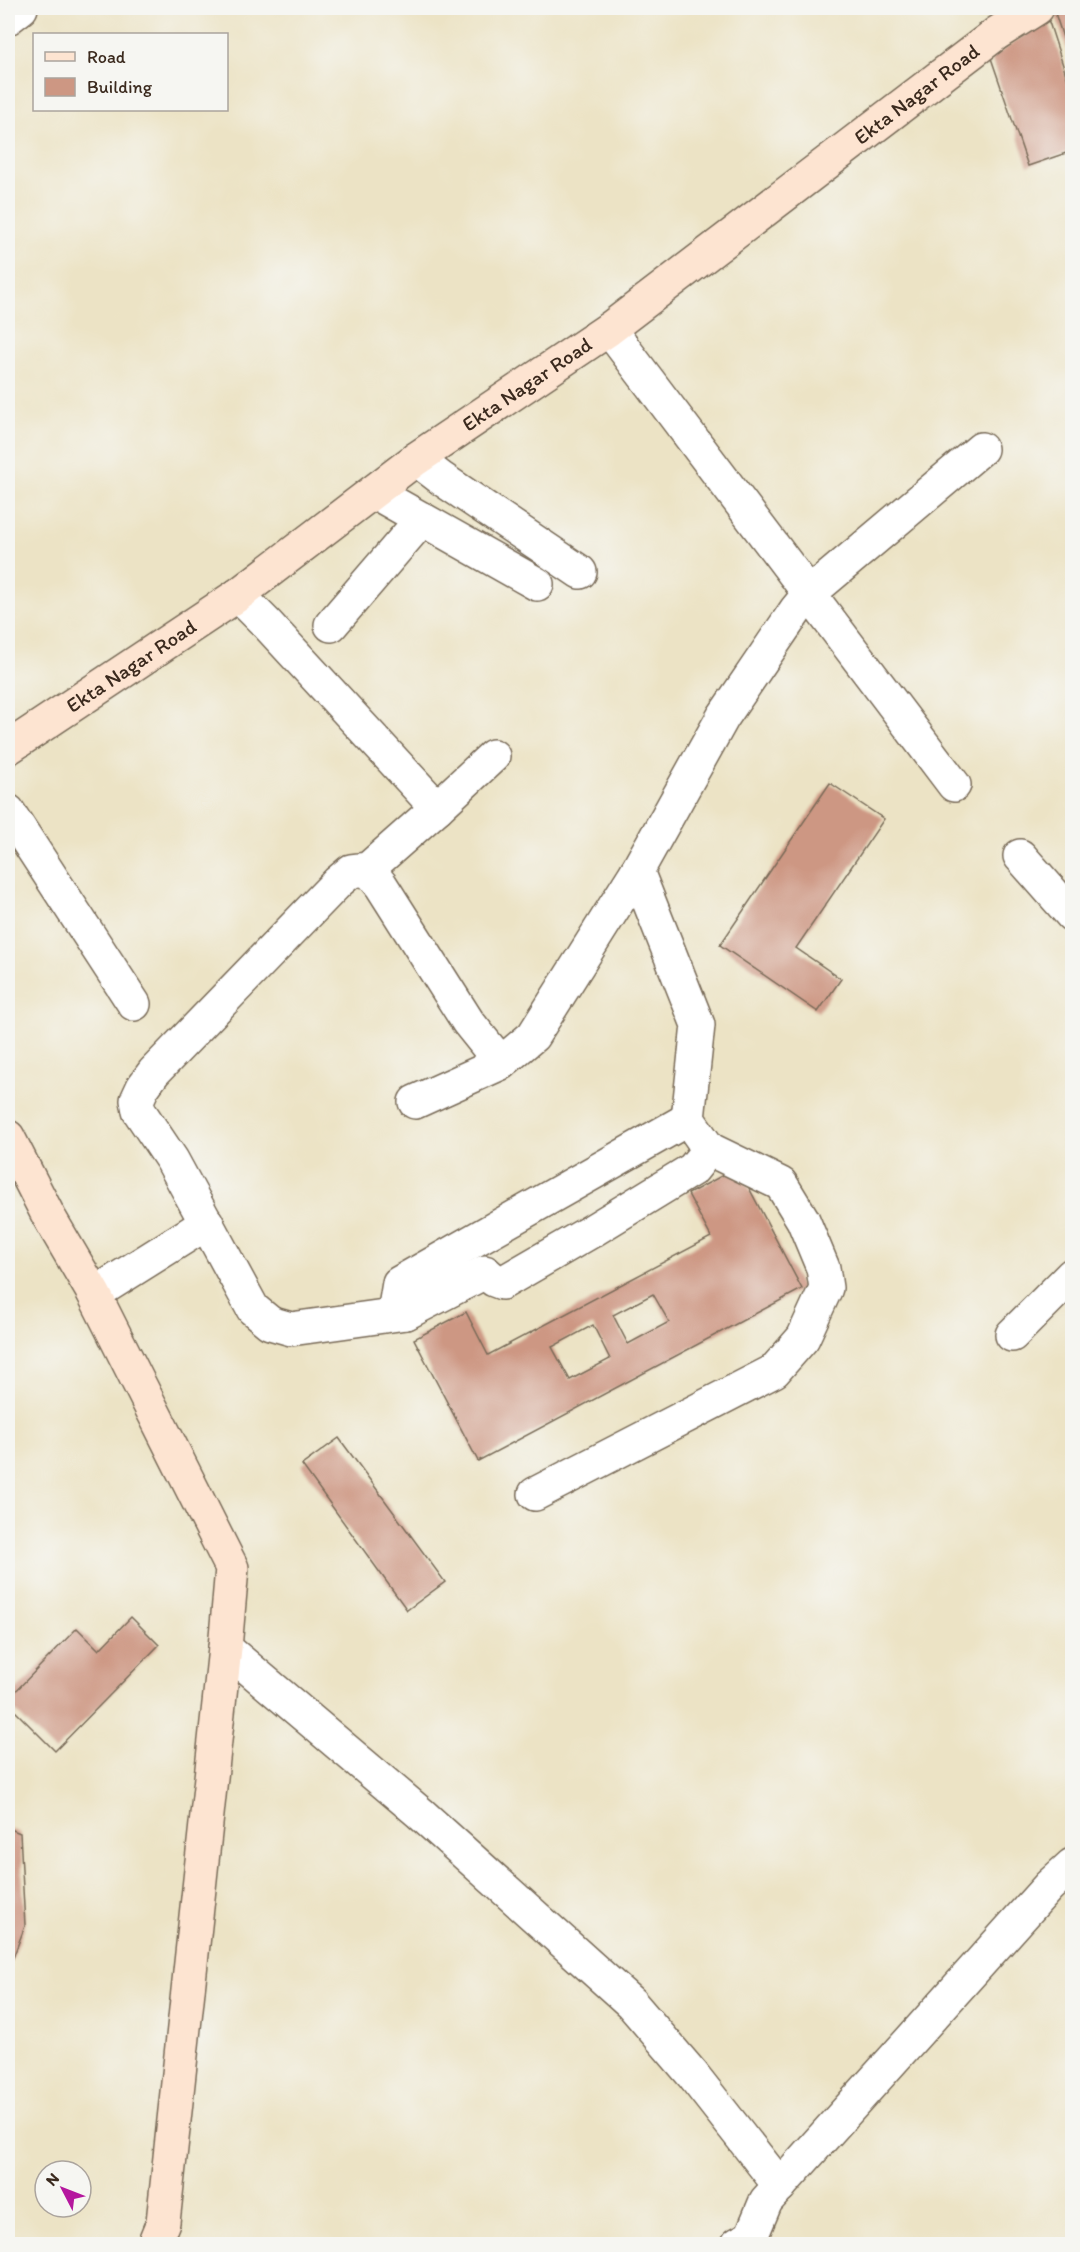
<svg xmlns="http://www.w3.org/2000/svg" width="1080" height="2252" viewBox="0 0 1080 2252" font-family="Itim,sans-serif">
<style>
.building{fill:#cd9783;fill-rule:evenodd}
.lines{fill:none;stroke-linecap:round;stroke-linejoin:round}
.street-casing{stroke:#796b58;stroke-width:36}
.secondary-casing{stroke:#796b58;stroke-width:36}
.street{stroke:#fff;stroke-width:33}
.secondary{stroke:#fde4d1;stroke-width:33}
.labels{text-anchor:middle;stroke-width:4.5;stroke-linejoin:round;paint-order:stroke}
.street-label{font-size:21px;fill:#3b2a1e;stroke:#f6f6f2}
</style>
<rect width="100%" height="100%" fill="#f6f6f2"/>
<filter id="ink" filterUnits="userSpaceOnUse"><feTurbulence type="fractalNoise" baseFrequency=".0167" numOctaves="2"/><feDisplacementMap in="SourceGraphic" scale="12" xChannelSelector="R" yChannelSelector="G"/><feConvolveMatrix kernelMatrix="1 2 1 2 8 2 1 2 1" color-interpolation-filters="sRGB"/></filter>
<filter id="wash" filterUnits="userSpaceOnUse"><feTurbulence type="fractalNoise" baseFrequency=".008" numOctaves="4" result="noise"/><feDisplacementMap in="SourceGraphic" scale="24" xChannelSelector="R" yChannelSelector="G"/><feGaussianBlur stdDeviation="1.35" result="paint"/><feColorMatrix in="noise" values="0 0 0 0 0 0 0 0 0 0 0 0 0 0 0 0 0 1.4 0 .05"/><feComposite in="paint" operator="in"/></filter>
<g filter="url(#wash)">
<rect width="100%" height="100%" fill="#ece3c5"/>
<g id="blocks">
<g class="building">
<polygon points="1061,8 1072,8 1072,65 1054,10"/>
<polygon points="1048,19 1072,93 1072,151 1028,166 991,58"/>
<polygon points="830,783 884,819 796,948 841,979 818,1012 720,945"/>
<path d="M 738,1167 L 802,1289 L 478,1461 L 414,1339 L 466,1312 L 488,1355 L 711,1237 L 688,1194 ZM 653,1294 L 669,1322 L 628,1344 L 613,1315 ZM 593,1325 L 610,1359 L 570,1380 L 552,1347 Z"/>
<polygon points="339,1438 445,1582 407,1610 302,1465"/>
<polygon points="131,1617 159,1645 55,1751 8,1704 8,1699 77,1628 99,1650"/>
<polygon points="8,1828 20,1833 25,1926 8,1971"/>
</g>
</g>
</g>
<g filter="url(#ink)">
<use href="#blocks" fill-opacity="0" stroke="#796b58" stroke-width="1.5"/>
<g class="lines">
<g class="street-casing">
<g id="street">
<polyline points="8,18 21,8"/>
<polyline points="609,329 954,785"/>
<polyline points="416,459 442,479 580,572"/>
<polyline points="374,492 537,584"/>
<polyline points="238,595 267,624 437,808 368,869 351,871 338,882 154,1072 143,1087 137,1100 139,1111 172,1160 253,1309 270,1323 291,1329 406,1313 485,1272 494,1280 502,1283 590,1232 693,1169 709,1149 688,1119 698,1025 637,871"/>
<polyline points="331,625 422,519"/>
<polyline points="437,808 493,756"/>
<polyline points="8,811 134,1004"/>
<polyline points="1020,856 1072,915"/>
<polyline points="368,869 381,885 468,1022 501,1063"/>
<polyline points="415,1102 501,1063 533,1036 637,871 723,717 796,610 810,593 981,449"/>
<polyline points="94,1294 207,1223"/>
<polyline points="406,1313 396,1301 399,1283 688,1119"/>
<polyline points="1012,1335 1072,1275"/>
<polyline points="535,1494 774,1371 803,1338 826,1288 823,1268 803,1220 781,1184 709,1149"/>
<polyline points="225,1648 420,1813 631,2003 692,2074 780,2186"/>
<polyline points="738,2244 751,2237 766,2201 1049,1886 1072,1865"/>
</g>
</g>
<g class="secondary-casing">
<g id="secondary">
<path id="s1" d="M 8,748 L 238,595 L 416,459 L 609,329 L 997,33 L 1037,8"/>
<polyline points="8,1137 49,1217 94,1294 232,1568 225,1648 163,2222 154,2244"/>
</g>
</g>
<use href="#street" class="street"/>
<use href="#secondary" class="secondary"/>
</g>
</g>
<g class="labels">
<g class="street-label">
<text dy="7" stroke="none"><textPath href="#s1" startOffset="1120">Ekta Nagar Road</textPath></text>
<text dy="7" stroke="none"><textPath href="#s1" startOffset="634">Ekta Nagar Road</textPath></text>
<text dy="7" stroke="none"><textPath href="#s1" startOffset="148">Ekta Nagar Road</textPath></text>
</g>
</g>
<rect width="1080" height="2252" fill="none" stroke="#f6f6f2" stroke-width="30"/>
<rect x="33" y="33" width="195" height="78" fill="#f6f6f2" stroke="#aba49d" stroke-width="1.5"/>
<rect x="45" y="52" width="30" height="9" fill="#fde4d1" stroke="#aba49d" stroke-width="1.5"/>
<text x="87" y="63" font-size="18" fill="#3b2a1e">Road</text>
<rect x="45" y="78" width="30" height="18" fill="#cd9783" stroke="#aba49d" stroke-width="1.5"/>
<text x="87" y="93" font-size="18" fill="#3b2a1e">Building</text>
<g transform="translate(63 2189) rotate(312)"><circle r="28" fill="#f6f6f2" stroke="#aba49d" stroke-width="1.5"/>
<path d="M0-4.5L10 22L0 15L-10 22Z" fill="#b5179e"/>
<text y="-9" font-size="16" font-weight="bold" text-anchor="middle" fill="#3b2a1e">N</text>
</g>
</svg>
